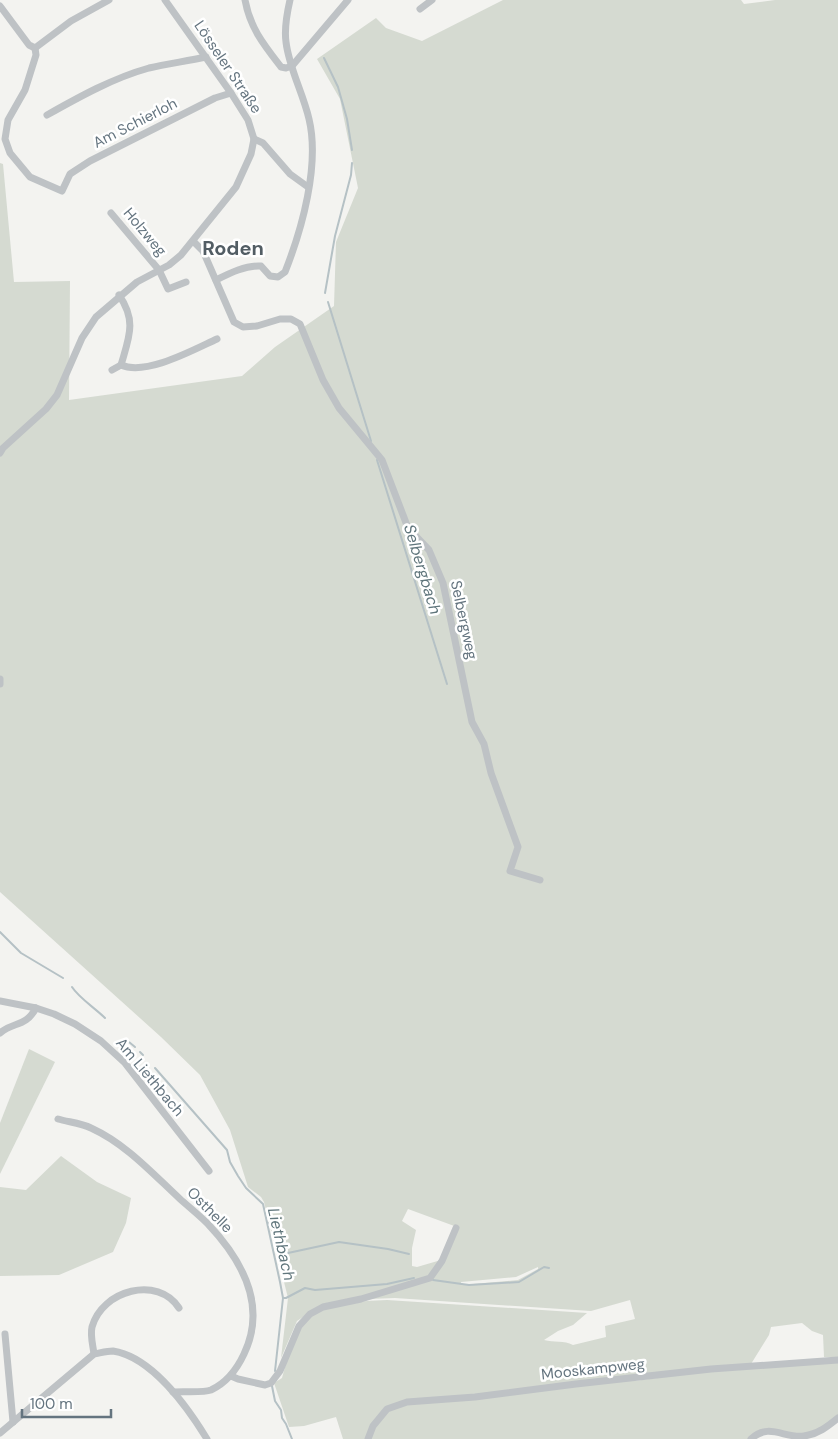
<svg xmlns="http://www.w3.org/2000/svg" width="838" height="1439" viewBox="0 0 838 1439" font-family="'DM Sans',sans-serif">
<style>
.green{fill:#d5dad1;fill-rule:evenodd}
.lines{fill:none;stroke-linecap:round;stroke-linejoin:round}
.stream{stroke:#b5c1c5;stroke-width:2}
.street{stroke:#bec2c5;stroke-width:7}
.labels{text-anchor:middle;stroke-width:5;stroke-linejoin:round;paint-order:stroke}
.street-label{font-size:15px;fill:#64747f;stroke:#fff}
.water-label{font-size:16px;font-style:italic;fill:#60767c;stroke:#fff}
.district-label{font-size:20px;font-weight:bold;fill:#525d64;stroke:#fff}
</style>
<rect width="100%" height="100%" fill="#f3f3f0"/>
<g class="green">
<path d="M 503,0 L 741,0 L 744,4 L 775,0 L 838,0 L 838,1357 L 824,1357 L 823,1335 L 812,1331 L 802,1323 L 771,1327 L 769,1335 L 751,1364 L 632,1377 L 634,1381 L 710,1371 L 838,1361 L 838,1416 C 827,1425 819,1432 804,1435 C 784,1438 770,1419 749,1439 L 343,1439 L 336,1417 L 304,1426 L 289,1427 L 274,1383 L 282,1378 C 287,1361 291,1342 301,1327 C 317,1302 360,1301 387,1300 L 587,1313 L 573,1325 L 558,1331 L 544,1340 C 554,1343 564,1340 573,1345 L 606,1337 L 605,1326 L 635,1319 L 630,1300 L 591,1311 L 395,1298 L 368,1299 L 430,1280 L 444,1262 L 457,1227 L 408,1209 L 402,1221 L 416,1230 L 412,1248 L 412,1266 L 417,1267 L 441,1260 L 429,1277 L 360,1298 L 322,1306 L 309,1313 L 297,1321 L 281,1358 L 288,1298 L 264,1202 L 261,1197 L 248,1187 L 230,1130 L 200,1075 L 161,1037 L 0,892 L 0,163 L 3,164 L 14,282 L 70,281 L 69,400 L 242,376 L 275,347 L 334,306 L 336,242 L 358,188 L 340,99 L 317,59 L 376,18 L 386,28 L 422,41 ZM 538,1267 L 538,1269 L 518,1280 L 461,1285 L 461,1282 L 516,1277 Z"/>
<polygon points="29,1049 55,1062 0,1174 0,1123"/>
<polygon points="61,1156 97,1182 131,1198 126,1223 113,1252 59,1275 0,1276 0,1187 26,1190"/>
</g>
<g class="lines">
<g class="stream">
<polyline points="324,58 338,87 347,119 352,150"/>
<polyline points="325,293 335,236 351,175 352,163"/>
<polyline points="328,302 371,441"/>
<polyline points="377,460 447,684"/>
<polyline points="0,932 21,953 63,978"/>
<path d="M 72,987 C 79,998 95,1008 105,1018"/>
<polyline points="129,1042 135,1047"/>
<polyline points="140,1052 143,1055"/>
<polyline points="155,1068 227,1150 230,1162 238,1176 246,1188 263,1204 280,1282 283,1298 275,1371"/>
<path d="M 268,1223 C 277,1229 281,1240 284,1251 L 288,1253 L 339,1242 L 388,1249 L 409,1254"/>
<polyline points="433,1280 469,1285 519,1282 544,1267 549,1268"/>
<polyline points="283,1298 286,1298 305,1288 315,1290 387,1284 414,1278"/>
<polyline points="272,1386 275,1401 281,1410 282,1418 286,1424 292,1439"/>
</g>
<g class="street">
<path d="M 245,0 C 250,28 264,45 281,67 L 286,68 L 292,66 L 348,0"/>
<polyline points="0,6 29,45 35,48 71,21 109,0"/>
<polyline points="420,9 432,0"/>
<polyline points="35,48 36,55 25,90 8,120 5,139 10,153 30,177 62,191 70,174 90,161 215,98 231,93"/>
<path d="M 47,115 C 79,97 113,78 149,68 C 167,64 187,61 206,57"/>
<polyline points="254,139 263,143 290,174 308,187"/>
<polyline points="111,213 159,270 168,289 186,282"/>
<polyline points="193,241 203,251 234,322 243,327 257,326 280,319 291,319 300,324 323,380 339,408 382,460 408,528 429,550 443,583 472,722 484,744 491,773 518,847 510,871 540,880"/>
<path d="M 216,280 C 230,273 246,265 261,266 L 270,276 L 278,277 L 285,272 C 302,229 320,165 309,119 C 303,93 289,68 286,42 C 284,28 287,13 290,0"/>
<path d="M 121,365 C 146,376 193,350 217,339"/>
<path d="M 112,370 L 121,365 C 129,337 137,321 119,295"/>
<polyline points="0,453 3,448 46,409 57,395 82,338 96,317 137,282 169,265 181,255 236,187 251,154 254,139 248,120 231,93 165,0"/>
<polyline points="0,679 0,684"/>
<polyline points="0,1001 36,1008 54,1014 75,1024 101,1041 125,1063 209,1171"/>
<path d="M 0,1033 C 14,1021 25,1028 36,1008"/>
<path d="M 58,1119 C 68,1122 81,1123 91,1128 C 126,1144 152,1173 180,1199 C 189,1207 199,1215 208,1224 C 242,1260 267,1306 244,1354 C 237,1369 226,1383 211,1390 C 203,1393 183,1391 173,1392"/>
<polyline points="5,1334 13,1422"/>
<path d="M 94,1354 C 93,1345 90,1336 92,1327 C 102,1290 158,1275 179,1308"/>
<polyline points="231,1376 238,1379 265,1385 271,1383 280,1371 299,1326 310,1314 323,1307 361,1299 430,1278 442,1261 456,1228"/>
<path d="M 0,1433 L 94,1354 C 100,1353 107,1351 113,1351 C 152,1357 188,1408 207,1439"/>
<polyline points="368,1439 373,1426 387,1409 407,1402 475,1397 576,1384 711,1369 838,1360"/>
<path d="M 751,1439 C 769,1422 785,1439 804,1436 C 818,1434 827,1427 838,1418"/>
</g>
</g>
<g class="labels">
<g class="street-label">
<text transform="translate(228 67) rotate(56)" y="5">Lösseler Straße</text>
<text transform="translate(135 123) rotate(-27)" y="5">Am Schierloh</text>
<text transform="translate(145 232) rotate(50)" y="5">Holzweg</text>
<text transform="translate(464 620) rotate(78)" y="5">Selbergweg</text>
<text transform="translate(150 1077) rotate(50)" y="5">Am Liethbach</text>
<text transform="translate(210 1210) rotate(45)" y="5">Osthelle</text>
<text transform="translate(593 1369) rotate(-6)" y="5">Mooskampweg</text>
</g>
<g class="water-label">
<text transform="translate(423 569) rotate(73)" y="6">Selbergbach</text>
<text transform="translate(282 1244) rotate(77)" y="6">Liethbach</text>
</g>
<g class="district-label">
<text x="233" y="255">Roden</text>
</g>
</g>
<path d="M22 1409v8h89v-8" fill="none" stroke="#64747f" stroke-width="2.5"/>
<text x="30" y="1409" font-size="15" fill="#64747f" stroke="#ffffff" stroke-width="4" paint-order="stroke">100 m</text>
</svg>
